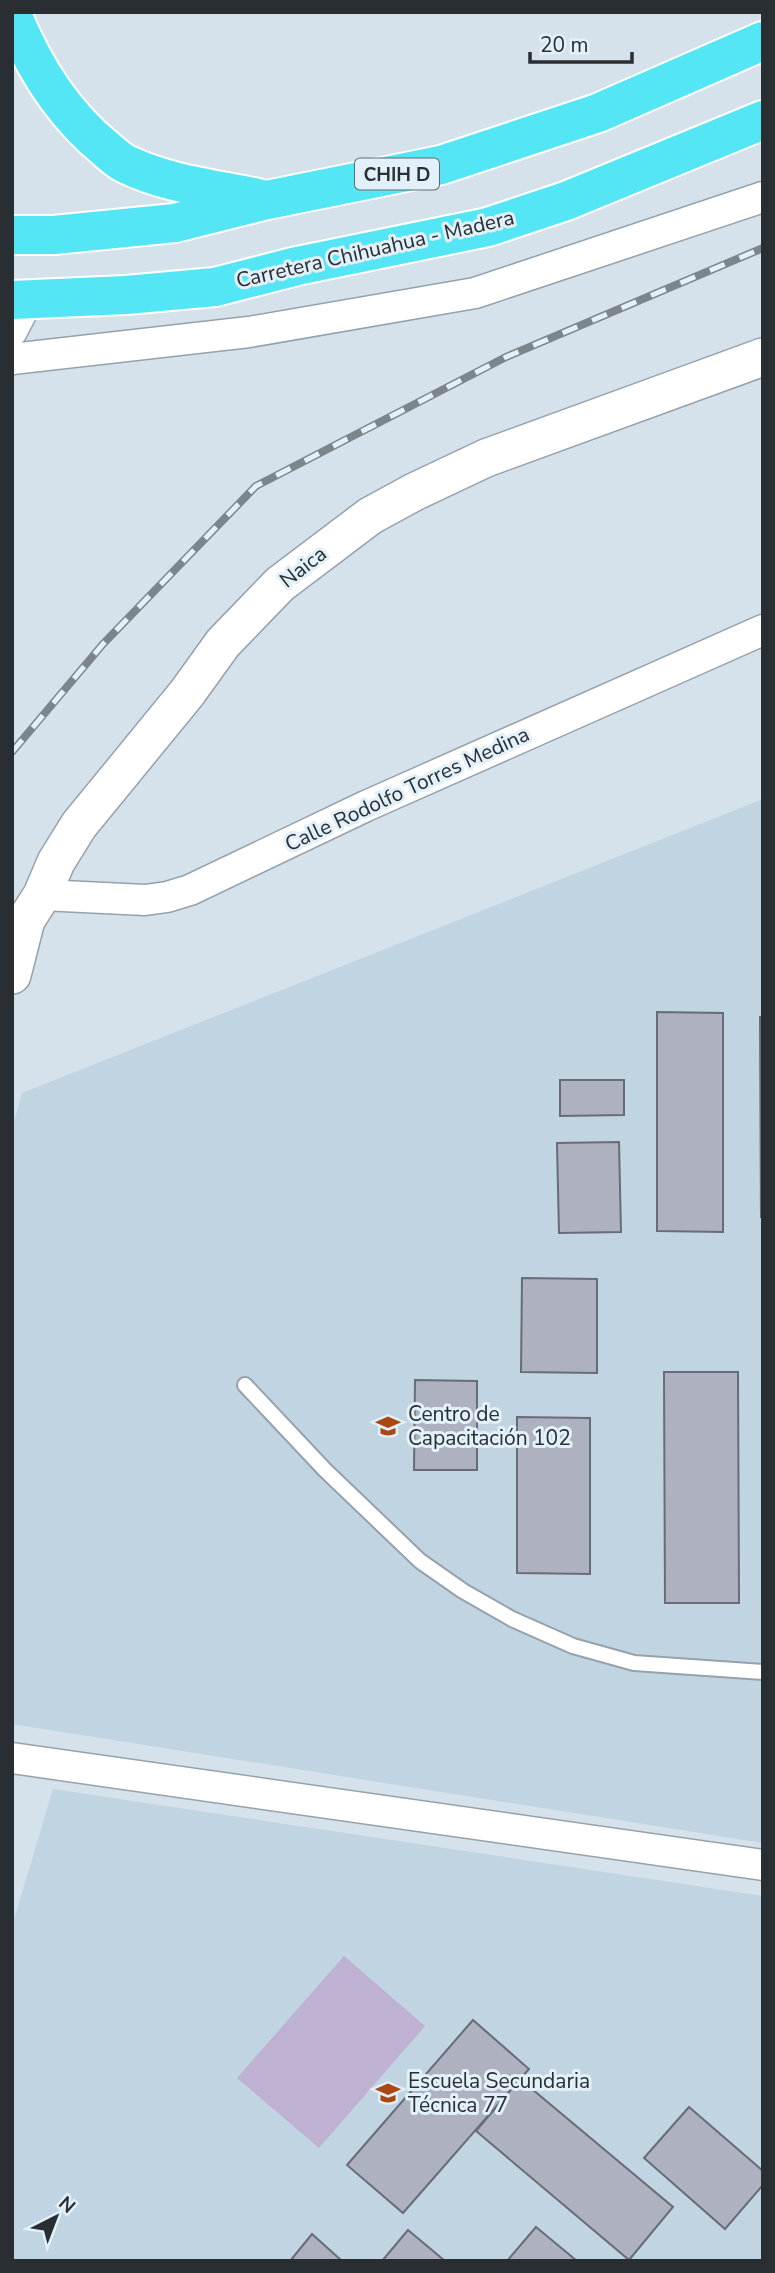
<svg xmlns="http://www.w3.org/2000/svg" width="775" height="2273" viewBox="0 0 775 2273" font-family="'Nunito Sans',sans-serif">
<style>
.built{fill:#c1d4e2}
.green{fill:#bfb1d1}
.building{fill:#aeb2c0;stroke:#686c78;stroke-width:2}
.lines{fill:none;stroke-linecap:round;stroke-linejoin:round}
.service-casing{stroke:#96a2ab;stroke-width:18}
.minor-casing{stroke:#96a2ab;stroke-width:33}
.tertiary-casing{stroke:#96a2ab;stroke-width:40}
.trunk-casing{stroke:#fff;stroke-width:42}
.service{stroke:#fff;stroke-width:14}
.minor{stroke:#fff;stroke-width:30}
.tertiary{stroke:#fff;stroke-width:37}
.trunk{stroke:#54e6f4;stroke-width:38}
.rail-casing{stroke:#7c858c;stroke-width:8}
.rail{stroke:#e2f0f9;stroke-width:5;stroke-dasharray:16;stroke-linecap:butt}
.labels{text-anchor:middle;stroke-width:6;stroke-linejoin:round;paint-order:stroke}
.shield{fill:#e2f0f9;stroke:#60686e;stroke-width:2}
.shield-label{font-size:19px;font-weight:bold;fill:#292e32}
.street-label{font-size:21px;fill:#292e32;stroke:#e2f0f9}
.poi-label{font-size:21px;fill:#292e32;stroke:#e2f0f9;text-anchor:start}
</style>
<rect width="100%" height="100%" fill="#d5e2ec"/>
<g class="built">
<polygon points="763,799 763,1843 12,1724 12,1128 22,1093"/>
<polygon points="53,1789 763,1896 763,2261 12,2261 12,1926"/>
</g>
<polygon class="green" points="344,1956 425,2026 319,2148 237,2078"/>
<g class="building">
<polygon points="657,1012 723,1013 723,1232 657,1231"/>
<polygon points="760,1017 763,1017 763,1217 761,1217"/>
<polygon points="560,1080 624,1080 624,1115 560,1116"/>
<polygon points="619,1142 621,1232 559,1233 557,1143"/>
<polygon points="522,1278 597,1279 597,1373 521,1372"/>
<polygon points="664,1372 738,1372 739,1603 665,1603"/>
<polygon points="415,1380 477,1381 477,1470 414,1470"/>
<polygon points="517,1417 590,1418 590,1574 517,1573"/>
<polygon points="473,2020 529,2069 403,2213 347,2165"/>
<polygon points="520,2079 673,2207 629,2260 476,2131"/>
<polygon points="689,2107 763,2171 763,2185 725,2229 644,2158"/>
<polygon points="536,2227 577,2261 507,2261"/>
<polygon points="408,2230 445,2261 382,2261"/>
<polygon points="312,2234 342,2261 290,2261"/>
</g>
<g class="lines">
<g class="service-casing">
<polyline id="service" points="245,1385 325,1470 420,1561 463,1591 512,1619 573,1646 634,1663 763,1672"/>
</g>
<g class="minor-casing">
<g id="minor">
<polyline points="12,331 28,300"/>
<polyline points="12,359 249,332 475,293 763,197"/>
<polyline points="42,895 145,900 167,897 190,890 366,806 763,630"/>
<polyline points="12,1758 763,1865"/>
</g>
</g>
<g class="tertiary-casing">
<polyline id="tertiary" points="12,975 26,920 42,895 56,862 79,825 187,693 223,643 280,584 370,516 414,492 486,458 763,357"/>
</g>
<g class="trunk-casing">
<g id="trunk">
<path d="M 12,14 C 33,66 63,114 106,149 C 113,155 120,162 128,165 C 168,184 215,189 258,198"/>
<polyline points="12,235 54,235 175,223 267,200 441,165 598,113 763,41"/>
<polyline points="12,300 126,295 215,287 297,266 488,227 566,201 763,120"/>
</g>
</g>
<use href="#service" class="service"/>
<use href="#minor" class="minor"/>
<use href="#tertiary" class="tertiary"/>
<use href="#trunk" class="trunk"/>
<g class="rail-casing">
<polyline id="rail" points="12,752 103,644 256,486 506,357 763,248"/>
</g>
<use href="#rail" class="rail"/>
</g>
<defs>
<g id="school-bare" transform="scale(1.89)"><path d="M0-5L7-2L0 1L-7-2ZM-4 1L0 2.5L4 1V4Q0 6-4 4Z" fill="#ab4715" stroke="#e2f0f9" stroke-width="2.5" paint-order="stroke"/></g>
</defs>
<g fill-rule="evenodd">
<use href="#school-bare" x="388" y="1426"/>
<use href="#school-bare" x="388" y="2093"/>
</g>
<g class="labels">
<rect class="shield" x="355" y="158.5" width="84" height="31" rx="5"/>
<g class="shield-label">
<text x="397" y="181">CHIH D</text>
</g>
<g class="street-label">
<text transform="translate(375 249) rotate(-13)" y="7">Carretera Chihuahua - Madera</text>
<text transform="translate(303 567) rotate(-38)" y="7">Naica</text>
<text transform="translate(407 789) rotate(-25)" y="7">Calle Rodolfo Torres Medina</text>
</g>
<g class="poi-label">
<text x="408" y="1421">Centro de<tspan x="408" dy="24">Capacitación 102</tspan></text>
<text x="408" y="2088">Escuela Secundaria<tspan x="408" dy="24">Técnica 77</tspan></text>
</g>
</g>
<rect width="775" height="2273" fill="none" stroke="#292e32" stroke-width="28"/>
<g transform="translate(56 2217) rotate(42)" stroke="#e2f0f9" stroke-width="5" paint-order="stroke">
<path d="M0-5L12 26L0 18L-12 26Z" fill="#292e32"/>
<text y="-10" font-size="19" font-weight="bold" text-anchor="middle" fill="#292e32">N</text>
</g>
<path d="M530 52v10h102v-10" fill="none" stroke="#292e32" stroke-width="3.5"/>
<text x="540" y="52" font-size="21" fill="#292e32" stroke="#e2f0f9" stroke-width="5" paint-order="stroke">20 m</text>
</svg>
